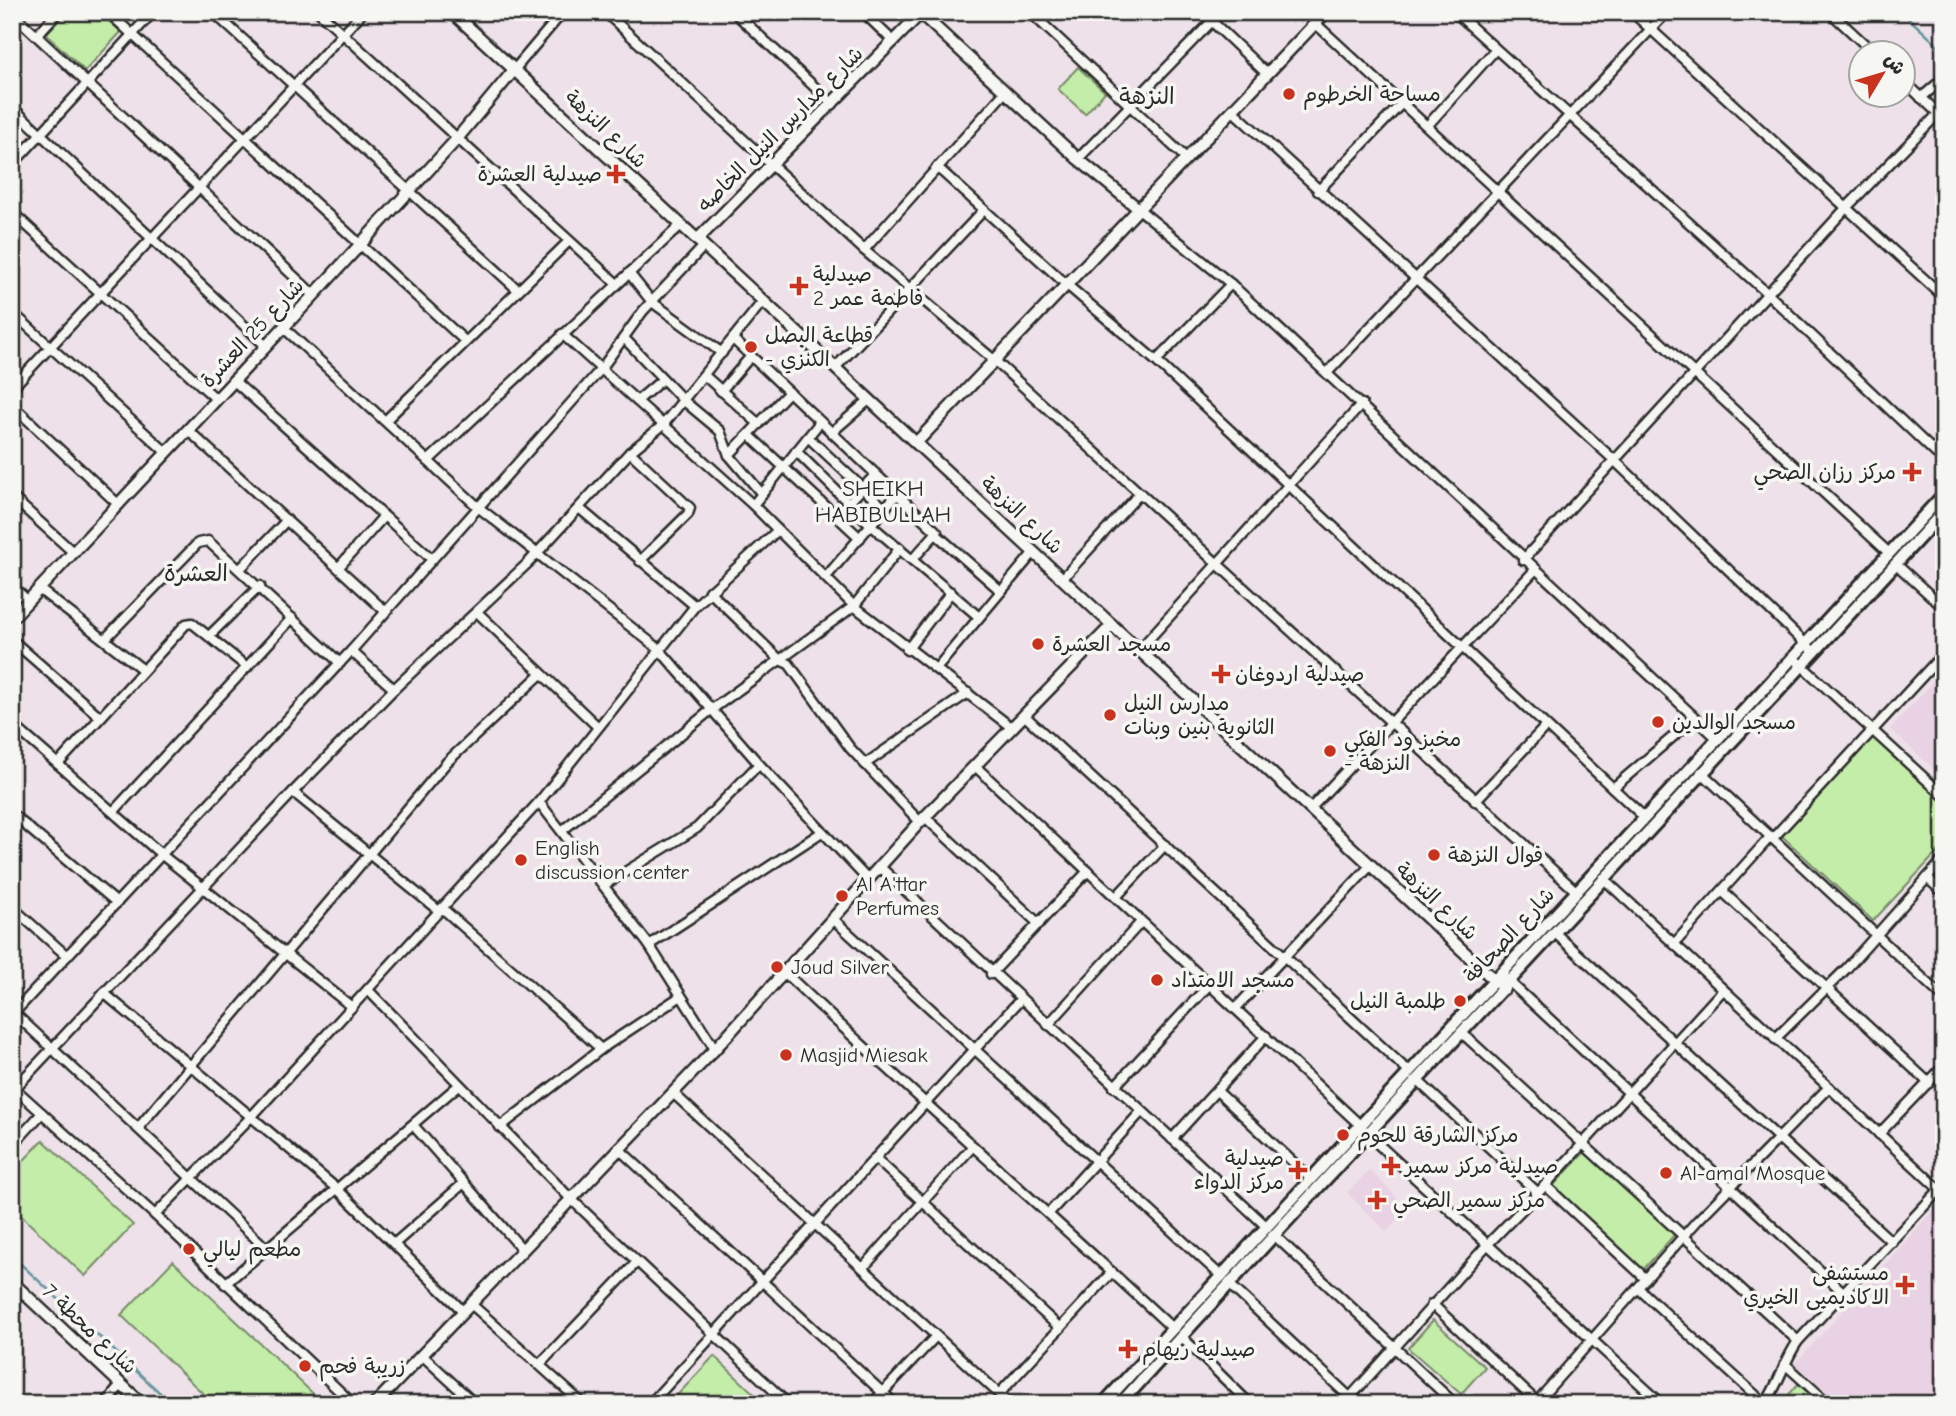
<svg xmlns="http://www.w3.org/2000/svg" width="1956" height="1416" viewBox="0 0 1956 1416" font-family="'Comic Neue','Playpen Sans Arabic',sans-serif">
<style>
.built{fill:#e9d2e3}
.green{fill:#c4eda9;stroke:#788c6a;stroke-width:2}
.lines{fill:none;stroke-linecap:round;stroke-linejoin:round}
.stream{stroke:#66959f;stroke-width:2.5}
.minor-casing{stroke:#2b2b2b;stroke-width:13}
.tertiary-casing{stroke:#2b2b2b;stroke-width:15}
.secondary-casing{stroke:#2b2b2b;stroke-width:16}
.minor{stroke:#f6f6f2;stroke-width:8}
.tertiary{stroke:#f6f6f2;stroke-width:10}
.secondary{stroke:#f6f6f2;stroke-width:10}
.poi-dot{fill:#c8321e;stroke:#f6f6f2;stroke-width:2.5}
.labels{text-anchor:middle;stroke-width:7;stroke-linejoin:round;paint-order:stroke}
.poi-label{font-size:21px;fill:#2b2b2b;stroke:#f6f6f2;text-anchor:start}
.street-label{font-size:21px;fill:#2b2b2b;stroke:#f6f6f2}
.neighbourhood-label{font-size:23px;fill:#2b2b2b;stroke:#f6f6f2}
</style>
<rect width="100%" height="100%" fill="#eee1e9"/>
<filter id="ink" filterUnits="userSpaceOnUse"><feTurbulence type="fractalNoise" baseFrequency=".0143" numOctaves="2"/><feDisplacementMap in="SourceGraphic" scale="14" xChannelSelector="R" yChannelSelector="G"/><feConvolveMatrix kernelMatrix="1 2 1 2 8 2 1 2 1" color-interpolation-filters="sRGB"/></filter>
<g filter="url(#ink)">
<g class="built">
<polygon points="1944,670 1944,778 1890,729"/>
<polygon points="1370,1170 1407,1208 1387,1232 1347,1193"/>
<polygon points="1940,1203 1944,1206 1944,1404 1838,1404 1795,1364"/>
</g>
<g class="green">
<polygon points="67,12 99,12 121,32 85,71 46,34"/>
<polygon points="1078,67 1105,92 1085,114 1058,89"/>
<polygon points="1874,735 1944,800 1944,845 1873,921 1782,836"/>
<polygon points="43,1140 133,1225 85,1276 12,1207 12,1173"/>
<polygon points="1585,1152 1675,1234 1642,1271 1552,1187"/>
<polygon points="173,1261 324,1404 214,1404 121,1315"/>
<polygon points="1433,1320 1485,1367 1461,1394 1408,1348"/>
<polygon points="714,1356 765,1404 669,1404"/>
<polygon points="1798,1384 1821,1404 1781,1404"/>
</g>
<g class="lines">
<g class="stream">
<polyline points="1902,12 1944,51"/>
<polyline points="12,1256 172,1404"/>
</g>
<g class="minor-casing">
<g id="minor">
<polyline points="108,12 465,341"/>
<polyline points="213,12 517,289"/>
<polyline points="319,12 617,284"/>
<polyline points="605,12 864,250 994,360 1577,892"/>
<polyline points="734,12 833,104"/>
<polyline points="863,12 894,42"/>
<polyline points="1030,12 1187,159"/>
<polyline points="1202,12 1267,74"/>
<polyline points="1455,12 1768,294 1944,461"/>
<polyline points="1632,12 1944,297"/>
<polyline points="1830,12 1873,52"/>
<polyline points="12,13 314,295"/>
<polyline points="1315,23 1889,553"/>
<polyline points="37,35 58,12"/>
<polyline points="514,70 563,12"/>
<polyline points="1904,81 1944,119"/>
<polyline points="1921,98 1944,78"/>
<polyline points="12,107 266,346"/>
<polyline points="1232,110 1614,460 1813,651"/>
<polyline points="1428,125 1495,50"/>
<polyline points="1078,159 1221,12"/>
<polyline points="12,165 153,12"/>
<polyline points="937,167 1066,284 1156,361 1645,818"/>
<polyline points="1318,191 1403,102"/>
<polyline points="1140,210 1231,284 1718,739"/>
<polyline points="12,212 216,399"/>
<polyline points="864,250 1005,92"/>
<polyline points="629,273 652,302 722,353"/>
<polyline points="12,312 167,453"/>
<polyline points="284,328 478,507 659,649 759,764 867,879"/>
<polyline points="562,334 753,505 854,606 1011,727"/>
<polyline points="624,338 684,401 720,431 729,455 762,494"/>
<polyline points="733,339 937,532 913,559"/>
<polyline points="1156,361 1231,284"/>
<polyline points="835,368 983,211"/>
<polyline points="1327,373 1667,12"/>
<polyline points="705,376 759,424"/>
<polyline points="233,380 432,559"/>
<polyline points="12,388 363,12"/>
<polyline points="721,391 751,356"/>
<polyline points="637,401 663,379"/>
<polyline points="12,405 119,505"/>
<polyline points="385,421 568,242"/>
<polyline points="188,430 385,611"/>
<polyline points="832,432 869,400"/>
<polyline points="749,435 860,538"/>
<polyline points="808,437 885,509"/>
<polyline points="796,451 871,525 979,617"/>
<polyline points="630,452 690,508 688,514 640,561"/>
<polyline points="729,455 789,392"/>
<polyline points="428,461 681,225"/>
<polyline points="12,497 74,553"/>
<polyline points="753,505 820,422"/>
<polyline points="579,508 695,606"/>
<polyline points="836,516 876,474"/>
<polyline points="936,534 1001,591"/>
<polyline points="1523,560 1848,206 1938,114"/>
<polyline points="1896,564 1944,608"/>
<polyline points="339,567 384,516"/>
<polyline points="241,568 287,520"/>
<polyline points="826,577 897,494"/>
<polyline points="1062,579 1140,493"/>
<polyline points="12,586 28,601"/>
<polyline points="39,589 142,669"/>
<polyline points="709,591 780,660 789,664 850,748 920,822"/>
<polyline points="477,612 598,727"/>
<polyline points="210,635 260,586"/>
<polyline points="105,639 198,543 208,541 340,663"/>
<polyline points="12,640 99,716"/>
<polyline points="907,650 951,592"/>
<polyline points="1139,650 1362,404"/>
<polyline points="351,651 394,689"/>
<polyline points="1798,662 1944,796"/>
<polyline points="936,669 1034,552"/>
<polyline points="1024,715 1409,1072"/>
<polyline points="12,724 162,855 352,1007"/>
<polyline points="58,764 186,624 192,623 247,667"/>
<polyline points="865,764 968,693"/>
<polyline points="975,766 1361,1126"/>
<polyline points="1701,772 1944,998"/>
<polyline points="1613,788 1695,718"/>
<polyline points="293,792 439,911"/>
<polyline points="1475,801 1546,726"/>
<polyline points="539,802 649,945 715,1049"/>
<polyline points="1310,809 1535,570"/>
<polyline points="114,811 292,618"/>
<polyline points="12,814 117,903"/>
<polyline points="925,817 1039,924"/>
<polyline points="563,830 711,710 854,606 900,548"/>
<polyline points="1773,838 1944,653"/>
<polyline points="879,866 1267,1227"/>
<polyline points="1603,878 1940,1190"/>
<polyline points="1927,878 1944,893"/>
<polyline points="604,885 697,828 759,764"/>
<polyline points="1722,891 1929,1083"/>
<polyline points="1116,897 1165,845"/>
<polyline points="12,907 67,956"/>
<polyline points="442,908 601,1049"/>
<polyline points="832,918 1220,1275"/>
<polyline points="1554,932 1892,1242"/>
<polyline points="1674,944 1771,836"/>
<polyline points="649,945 822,832"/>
<path d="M 784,972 C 911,1093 1044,1208 1172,1328"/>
<polyline points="1500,973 1844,1293"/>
<polyline points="991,974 1088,871"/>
<polyline points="368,990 570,1198 788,1404"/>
<polyline points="104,993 336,1188 463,1311"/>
<polyline points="1236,1008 1371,865"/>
<polyline points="14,1013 265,1247"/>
<polyline points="12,1015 351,651 601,369 643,311 704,246"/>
<polyline points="1048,1025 1141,922"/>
<polyline points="1462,1033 1798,1341"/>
<polyline points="1775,1039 1847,968 1944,859"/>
<polyline points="1417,1080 1538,1193"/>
<polyline points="12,1086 155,1215 353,1404"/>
<polyline points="1114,1087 1209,985"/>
<polyline points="15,1088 293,792 394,689 528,563 630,452 663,425 763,301"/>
<polyline points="1217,1091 1311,1179"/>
<polyline points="673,1093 1010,1404"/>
<polyline points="413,1125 522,1249"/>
<polyline points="139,1127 447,762 541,674"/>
<polyline points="500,1127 601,1049 681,996"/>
<polyline points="1367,1134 1662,1404"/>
<polyline points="1879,1134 1944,1066"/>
<polyline points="1172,1139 1266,1036"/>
<polyline points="12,1146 42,1113"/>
<polyline points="618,1148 895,1404"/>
<polyline points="875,1158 1060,1328"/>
<polyline points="1545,1185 1646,1279"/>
<polyline points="1049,1213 1141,1112"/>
<polyline points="155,1215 252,1116 539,802 695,606 778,530"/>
<polyline points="1273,1234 1455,1404"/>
<polyline points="394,1244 464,1183"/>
<polyline points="863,1268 973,1146"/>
<polyline points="1228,1283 1357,1404"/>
<polyline points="225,1284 459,1085"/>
<path d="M 1638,1288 L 1765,1404 C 1779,1384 1784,1361 1798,1341 L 1944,1185"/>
<polyline points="470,1303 583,1404"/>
<polyline points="1432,1304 1537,1402"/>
<polyline points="1181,1336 1250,1404"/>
<polyline points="422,1355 475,1404"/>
<polyline points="540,1364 637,1262"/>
<polyline points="1785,1364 1829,1404"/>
<polyline points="999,1394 1112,1272"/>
<polyline points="1543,1395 1553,1404"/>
<polyline points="105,1404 121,1385"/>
<polyline points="650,1404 1020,1000"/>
<polyline points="872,1404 936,1336"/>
<polyline points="1344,1404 1487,1245 1538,1193 1723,990"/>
<polyline points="1535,1404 1697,1221 1829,1087"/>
</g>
</g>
<g class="tertiary-casing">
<g id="tertiary">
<polyline points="452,12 1504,989"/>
<polyline points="919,12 1078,159 1140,210"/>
<polyline points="697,240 920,14"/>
<polyline points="916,443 1326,12"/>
<polyline points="12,618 314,295 456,140 514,70"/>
<polyline points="12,1282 142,1404"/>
<polyline points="375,1404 715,1049 920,822 1112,625"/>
</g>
</g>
<g class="secondary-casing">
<g id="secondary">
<polyline points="1103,1404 1944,494"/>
<path d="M 1120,1404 C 1392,1103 1671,811 1944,511"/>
</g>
</g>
<use href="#minor" class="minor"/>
<use href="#tertiary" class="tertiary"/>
<use href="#secondary" class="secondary"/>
</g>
</g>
<g class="poi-dot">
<circle cx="1289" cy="94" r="7"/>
<path d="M612.5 163.5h7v7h7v7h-7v7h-7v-7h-7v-7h7z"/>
<path d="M795.5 275.5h7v7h7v7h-7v7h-7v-7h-7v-7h7z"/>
<circle cx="751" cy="347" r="7"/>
<path d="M1908.5 461.5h7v7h7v7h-7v7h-7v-7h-7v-7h7z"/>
<circle cx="1038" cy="644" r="7"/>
<path d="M1217.5 663.5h7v7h7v7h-7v7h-7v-7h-7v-7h7z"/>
<circle cx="1110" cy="715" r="7"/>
<circle cx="1658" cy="722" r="7"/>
<circle cx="1330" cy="751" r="7"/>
<circle cx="1434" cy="855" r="7"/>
<circle cx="521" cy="860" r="7"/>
<circle cx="842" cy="896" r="7"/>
<circle cx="777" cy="967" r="7"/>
<circle cx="1157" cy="980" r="7"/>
<circle cx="1460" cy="1001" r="7"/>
<circle cx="786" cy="1055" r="7"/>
<circle cx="1343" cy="1135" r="7"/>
<path d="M1387.5 1155.5h7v7h7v7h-7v7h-7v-7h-7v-7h7z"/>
<path d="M1294.5 1159.5h7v7h7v7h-7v7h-7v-7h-7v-7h7z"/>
<circle cx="1666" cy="1173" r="7"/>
<path d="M1373.5 1189.5h7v7h7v7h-7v7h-7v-7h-7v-7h7z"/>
<circle cx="189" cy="1249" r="7"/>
<path d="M1901.5 1274.5h7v7h7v7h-7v7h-7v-7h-7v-7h7z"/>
<path d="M1124.5 1338.5h7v7h7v7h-7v7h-7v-7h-7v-7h7z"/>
<circle cx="305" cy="1366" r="7"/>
</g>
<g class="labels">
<g class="poi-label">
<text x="1303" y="101">مساحة الخرطوم</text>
<text x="602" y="181" text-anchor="end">صيدلية العشرة</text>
<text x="813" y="281">صيدلية<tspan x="813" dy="24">فاطمة عمر 2</tspan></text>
<text x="765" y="342">قطاعة البصل<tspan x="765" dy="24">- الكنزي</tspan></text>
<text x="1896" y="479" text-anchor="end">مركز رزان الصحي</text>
<text x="1052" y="651">مسجد العشرة</text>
<text x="1235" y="681">صيدلية اردوغان</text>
<text x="1124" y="710">مدارس النيل<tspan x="1124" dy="24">الثانوية بنين وبنات</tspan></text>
<text x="1672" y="729">مسجد الوالدين</text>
<text x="1344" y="746">مخبز ود الفكي<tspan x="1344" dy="24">- النزهة</tspan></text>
<text x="535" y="855">English<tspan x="535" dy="24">discussion center</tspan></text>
<text x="1448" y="862">فوال النزهة</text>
<text x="856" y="891">Al A'ttar<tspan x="856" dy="24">Perfumes</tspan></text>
<text x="791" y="974">Joud Silver</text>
<text x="1171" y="987">مسجد الامتداد</text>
<text x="1446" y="1008" text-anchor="end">طلمبة النيل</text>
<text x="800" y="1062">Masjid Miesak</text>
<text x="1357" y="1142">مركز الشارقة للحوم</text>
<text x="1284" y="1165" text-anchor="end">صيدلية<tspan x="1284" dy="24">مركز الدواء</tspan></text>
<text x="1405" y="1173">صيدلية مركز سمير</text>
<text x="1680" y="1180">Al-amal Mosque</text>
<text x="1393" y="1207">مركز سمير الصحي</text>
<text x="203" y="1256">مطعم ليالي</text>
<text x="1889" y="1280" text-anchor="end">مستشفى<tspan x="1889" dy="24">الاكاديميى الخيري</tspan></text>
<text x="1142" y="1356">صيدلية ريهام</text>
<text x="319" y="1373">زريبة فحم</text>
</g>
<g class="street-label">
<text transform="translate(606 129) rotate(43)" y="7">شارع النزهة</text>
<text transform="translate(780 129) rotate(-45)" y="7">شارع مدارس النيل الخاصه</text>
<text transform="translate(252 333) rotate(-47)" y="7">شارع 25 العشرة</text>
<text transform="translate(1022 515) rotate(43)" y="7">شارع النزهة</text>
<text transform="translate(1437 901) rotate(43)" y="7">شارع النزهة</text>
<text transform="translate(1509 935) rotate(-47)" y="7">شارع الصحافة</text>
<text transform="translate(90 1329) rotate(43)" y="7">شارع محطة 7</text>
</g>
<g class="neighbourhood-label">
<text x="1147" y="104">النزهة</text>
<text x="883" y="496">SHEIKH<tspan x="883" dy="26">HABIBULLAH</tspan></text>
<text x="196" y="581">العشرة</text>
</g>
</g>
<rect width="1956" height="1416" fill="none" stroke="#f6f6f2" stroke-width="42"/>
<rect x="21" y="21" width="1914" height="1374" fill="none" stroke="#2b2b2b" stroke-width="2.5" filter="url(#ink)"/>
<g transform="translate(1882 74) rotate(52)"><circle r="33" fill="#f6f6f2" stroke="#a5a5a2" stroke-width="2"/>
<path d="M0-5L12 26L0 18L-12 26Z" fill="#c8321e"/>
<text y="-10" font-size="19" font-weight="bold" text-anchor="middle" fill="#2b2b2b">ش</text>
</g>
</svg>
